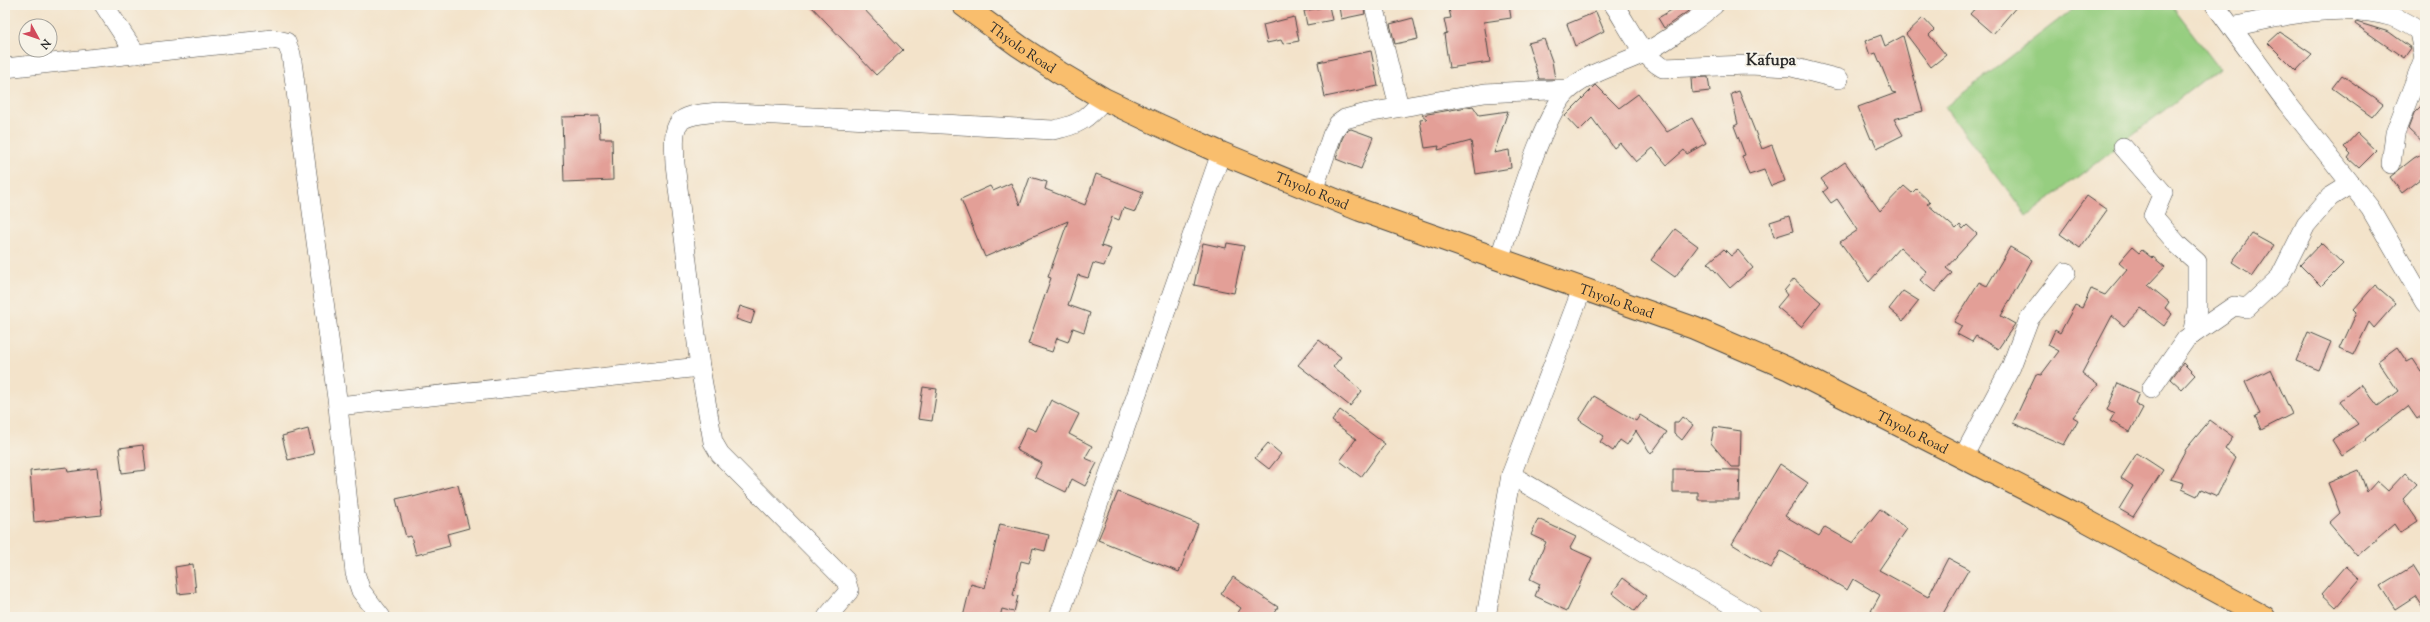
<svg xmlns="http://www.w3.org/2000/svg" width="2430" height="622" viewBox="0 0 2430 622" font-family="'Sorts Mill Goudy',serif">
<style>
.green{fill:#96ce80;stroke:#607c56}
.building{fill:#e39f97}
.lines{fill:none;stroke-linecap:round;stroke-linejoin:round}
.minor-casing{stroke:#494743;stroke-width:20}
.highway-casing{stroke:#494743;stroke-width:24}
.minor{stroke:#fff;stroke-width:19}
.highway{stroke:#f9be6d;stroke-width:22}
.labels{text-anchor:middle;stroke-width:4;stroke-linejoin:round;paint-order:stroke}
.street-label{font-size:14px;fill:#2b2b2b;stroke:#f7f3e8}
.quarter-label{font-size:16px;font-weight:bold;fill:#2b2b2b;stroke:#f7f3e8}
</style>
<rect width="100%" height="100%" fill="#f7f3e8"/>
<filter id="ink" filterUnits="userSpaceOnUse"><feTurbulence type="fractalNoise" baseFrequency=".025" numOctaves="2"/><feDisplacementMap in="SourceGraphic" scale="8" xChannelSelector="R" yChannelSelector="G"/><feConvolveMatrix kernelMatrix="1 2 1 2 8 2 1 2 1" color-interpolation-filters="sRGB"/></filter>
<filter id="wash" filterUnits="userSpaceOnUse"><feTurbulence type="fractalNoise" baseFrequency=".012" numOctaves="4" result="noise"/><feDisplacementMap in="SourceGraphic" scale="16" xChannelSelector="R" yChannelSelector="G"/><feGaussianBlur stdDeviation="0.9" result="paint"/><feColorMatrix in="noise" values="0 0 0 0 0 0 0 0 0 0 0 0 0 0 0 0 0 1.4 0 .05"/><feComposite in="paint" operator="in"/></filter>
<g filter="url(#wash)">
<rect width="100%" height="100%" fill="#f3e3ca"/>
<polygon class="green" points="2078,5 2171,5 2219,68 2027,216 1945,107"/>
<g id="blocks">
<g class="building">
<polygon points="810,5 860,5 903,50 876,75"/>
<polygon points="1346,5 1363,5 1365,14 1341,19 1339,7"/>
<polygon points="1448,5 1509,5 1511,18 1484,22 1490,62 1449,68 1444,34 1447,33 1444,19 1451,18"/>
<polygon points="1680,5 1697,5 1664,28 1658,18"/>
<polygon points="1978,5 2018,5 1993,34 1970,14"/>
<polygon points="1329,6 1332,20 1307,25 1304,11"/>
<polygon points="1596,12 1604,31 1575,46 1567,24"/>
<polygon points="1294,17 1299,41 1283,44 1281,40 1267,43 1263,25"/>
<polygon points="1413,18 1418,39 1395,44 1390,24"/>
<polygon points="1923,18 1934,30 1929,35 1946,55 1931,67 1906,34"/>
<polygon points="2356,22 2389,32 2411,48 2404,58 2355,24"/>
<polygon points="2280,32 2312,54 2296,71 2268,43"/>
<polygon points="1881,35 1885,46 1903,36 1923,111 1894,119 1903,135 1877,148 1873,139 1871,139 1858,107 1896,93 1892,92 1876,53 1870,55 1865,41"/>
<polygon points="1544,39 1552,61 1555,79 1539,79 1528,43"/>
<polygon points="1371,51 1378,86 1325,97 1318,62"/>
<polygon points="2342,75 2383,104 2372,117 2332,88"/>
<polygon points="1708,77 1710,91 1692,93 1691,78"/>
<polygon points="1596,85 1619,108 1638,94 1667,132 1692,118 1706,143 1687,154 1684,150 1667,165 1653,148 1636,162 1620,143 1614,148 1592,118 1579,131 1565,116"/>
<polygon points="1739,91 1762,149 1772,145 1785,181 1771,186 1764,170 1749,175 1742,156 1745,155 1734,126 1738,124 1731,94"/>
<polygon points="2425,102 2425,145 2408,129 2414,113"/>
<polygon points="1473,106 1479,115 1508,111 1494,153 1509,150 1511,168 1476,174 1471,141 1438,150 1439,146 1425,148 1420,120 1427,119 1422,115"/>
<polygon points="599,116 600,138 612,138 613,180 564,182 562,117"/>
<polygon points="1351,129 1373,137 1361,169 1336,159 1342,139 1346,131"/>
<polygon points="2357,133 2376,151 2359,168 2348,158 2351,154 2344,147"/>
<polygon points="2425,152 2425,175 2402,193 2390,177 2414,158"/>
<polygon points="1845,162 1880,211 1904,186 1912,193 1916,189 1930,202 1927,204 1956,229 1960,225 1963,229 1967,225 1977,234 1946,268 1952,273 1935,292 1920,280 1927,272 1900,247 1869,282 1840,242 1858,230 1837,199 1831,203 1823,192 1828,188 1821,179"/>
<polygon points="1096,174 1143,192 1135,212 1123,208 1119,220 1112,217 1101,246 1111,249 1104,266 1093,263 1088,278 1078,275 1068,305 1090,313 1084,332 1073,328 1068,342 1057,338 1052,352 1028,344 1051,278 1048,277 1068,221 985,257 961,199 990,186 993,191 1011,183 1020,205 1030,177 1047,182 1045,189 1085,205"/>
<polygon points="2087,196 2107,210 2080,248 2060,234"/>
<polygon points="1789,216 1793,231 1774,237 1770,222"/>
<polygon points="1675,229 1698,246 1675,277 1651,260"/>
<polygon points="2252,234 2274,246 2253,276 2232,262"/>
<polygon points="1203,243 1226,248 1227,243 1244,246 1234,293 1194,285"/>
<polygon points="2321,243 2343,264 2321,286 2300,265"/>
<polygon points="2010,247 2032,260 2001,316 2015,324 1998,349 1976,336 1972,342 1957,334 1962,326 1954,322 1979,282 1987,286"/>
<polygon points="2132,247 2139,253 2142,250 2152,258 2153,257 2165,267 2148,285 2169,302 2165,308 2172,314 2164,326 2141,308 2124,326 2112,316 2082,373 2098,385 2073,417 2078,420 2064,445 2013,423 2036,374 2041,375 2059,351 2048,345 2055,330 2060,333 2075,305 2082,308 2091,289 2105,295 2127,269 2119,262"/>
<polygon points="1724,249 1731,256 1738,250 1753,268 1730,288 1708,263"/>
<polygon points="1794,279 1821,302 1801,327 1777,307 1787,295 1784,291"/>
<polygon points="2375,285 2396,303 2374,328 2369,322 2353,355 2340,349 2357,312 2354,309"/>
<polygon points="1903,291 1919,301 1903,321 1889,309"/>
<polygon points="740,306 755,311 751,324 736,319"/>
<polygon points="2308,332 2331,342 2319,370 2296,361"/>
<polygon points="1319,340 1341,357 1333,367 1362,391 1350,406 1298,365"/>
<polygon points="2397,347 2407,362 2413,359 2425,377 2425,413 2417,419 2408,406 2365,439 2366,440 2342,456 2332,440 2358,424 2340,401 2361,384 2378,406 2398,391 2378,361"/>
<polygon points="2183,363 2195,375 2182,389 2171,379"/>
<polygon points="2271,369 2292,414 2261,430 2255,416 2260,414 2245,382"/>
<polygon points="2118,383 2139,393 2135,403 2143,408 2130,432 2110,421 2114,414 2107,410"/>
<polygon points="923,387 937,389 932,421 918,419"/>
<polygon points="1594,396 1636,421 1640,415 1667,432 1651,454 1636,431 1627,445 1620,440 1613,451 1600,442 1604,436 1579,420"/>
<polygon points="1051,400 1079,414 1069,434 1092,446 1085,458 1097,463 1085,486 1072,479 1066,492 1035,477 1042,463 1016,450 1027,427 1036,431"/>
<polygon points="1340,410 1385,444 1361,477 1340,461 1356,439 1332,421"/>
<polygon points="1682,417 1693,425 1682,440 1674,433 1674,422 1678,422"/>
<polygon points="2210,420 2233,437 2225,449 2236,458 2217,496 2201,489 2197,496 2182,489 2184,483 2170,479 2186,449"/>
<polygon points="1714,427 1741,431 1740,467 1731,467 1711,443"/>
<polygon points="308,429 314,454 288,460 282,436"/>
<polygon points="1268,443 1281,454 1269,469 1255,458"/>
<polygon points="143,445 146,470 122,473 119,448"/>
<polygon points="2137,453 2163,470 2133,517 2119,509 2133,486 2121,478"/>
<polygon points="1780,464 1808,483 1785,516 1819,536 1825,527 1853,543 1880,509 1907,529 1879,570 1928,597 1948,558 1969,569 1941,617 1882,617 1871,611 1880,595 1853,579 1847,590 1781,551 1771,568 1732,544"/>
<polygon points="67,467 68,472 97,468 102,515 34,522 30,471"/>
<polygon points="1673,469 1740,470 1739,500 1698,500 1698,492 1673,492"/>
<polygon points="2359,470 2367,492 2377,481 2388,491 2405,473 2417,484 2403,499 2418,521 2400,533 2394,524 2357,556 2329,523 2340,513 2328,483"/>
<polygon points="458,485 469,528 447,534 450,546 416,555 411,536 406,537 396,499 413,495 413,497"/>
<polygon points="1118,492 1198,524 1179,572 1098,540"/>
<polygon points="1538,519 1576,537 1570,548 1592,558 1567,611 1535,596 1540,584 1530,579 1546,542 1531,535"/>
<polygon points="1000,524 1049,535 1045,551 1033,548 1029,563 1021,561 1013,595 1018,596 1014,612 1002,609 1000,617 963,617 971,584 985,588"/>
<polygon points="193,564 196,592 178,594 175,567"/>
<polygon points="2346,566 2360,579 2336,607 2322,594"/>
<polygon points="2413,566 2425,585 2425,612 2415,596 2395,609 2380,586"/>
<polygon points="1233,577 1278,607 1271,617 1235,617 1241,608 1221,594"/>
<polygon points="1623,578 1647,596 1635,611 1612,593"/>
</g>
</g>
</g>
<g filter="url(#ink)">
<use href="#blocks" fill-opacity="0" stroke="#494743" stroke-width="1"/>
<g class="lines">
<g class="minor-casing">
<g id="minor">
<polyline points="104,5 136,54"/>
<polyline points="1374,5 1399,107"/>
<path d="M 1614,5 C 1629,27 1640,55 1663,68 L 1749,65 L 1792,67 L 1839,79"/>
<polyline points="2215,5 2287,103 2370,208 2425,303"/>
<path d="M 2232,27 C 2284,15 2340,2 2393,17 C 2403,20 2416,29 2425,35"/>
<polyline points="5,68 273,39 286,42 291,54 338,406 355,573 361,591 381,617"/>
<polyline points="2123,147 2163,193 2153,216 2178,245 2197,262 2197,309 2192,335"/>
<polyline points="2391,164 2395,133 2424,58 2419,32"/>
<polyline points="1313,191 1332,135 1338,124 1345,119 1367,113 1485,93 1569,89"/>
<path d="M 1499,259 C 1512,223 1543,110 1570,89 C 1592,71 1619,65 1644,53 C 1663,43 1698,19 1714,5"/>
<polyline points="2151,389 2186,339 2234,306 2247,308 2280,277 2306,225 2330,197 2351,184"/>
<polyline points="338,406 700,367"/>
<polyline points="1963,457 2011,367 2029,319 2066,272"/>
<polyline points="1511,475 1752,617"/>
<path d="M 827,617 L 849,591 L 846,581 L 720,454 L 713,442 L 700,367 L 675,164 C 673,120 673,116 718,112 L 1053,130 C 1079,125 1087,119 1104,99"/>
<polyline points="1059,617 1221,153"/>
<polyline points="1486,617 1511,475 1582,289"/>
</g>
</g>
<g class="highway-casing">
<g id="highway">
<path id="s1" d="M 963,5 L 1019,46 L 1060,73 L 1104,99 L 1159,125 L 1221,153 L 1360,210 L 1694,328 L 1789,369 L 2076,515 L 2264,617"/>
</g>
</g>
<use href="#minor" class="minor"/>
<use href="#highway" class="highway"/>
</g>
</g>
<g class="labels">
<g class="street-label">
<text dy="5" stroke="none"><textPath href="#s1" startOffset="73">Thyolo Road</textPath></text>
<text dy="5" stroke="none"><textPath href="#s1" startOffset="397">Thyolo Road</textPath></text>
<text dy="5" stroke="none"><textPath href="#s1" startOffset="721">Thyolo Road</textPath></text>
<text dy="5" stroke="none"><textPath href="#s1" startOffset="1045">Thyolo Road</textPath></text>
</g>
<g class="quarter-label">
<text x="1771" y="65">Kafupa</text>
</g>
</g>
<rect width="2430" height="622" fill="none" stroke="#f7f3e8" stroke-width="20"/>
<g transform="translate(38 38) rotate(130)"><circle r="19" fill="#f7f3e8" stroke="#a5a39c"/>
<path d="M0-3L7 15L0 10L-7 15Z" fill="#d1495b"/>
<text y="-6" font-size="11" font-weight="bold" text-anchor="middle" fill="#2b2b2b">N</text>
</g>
</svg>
